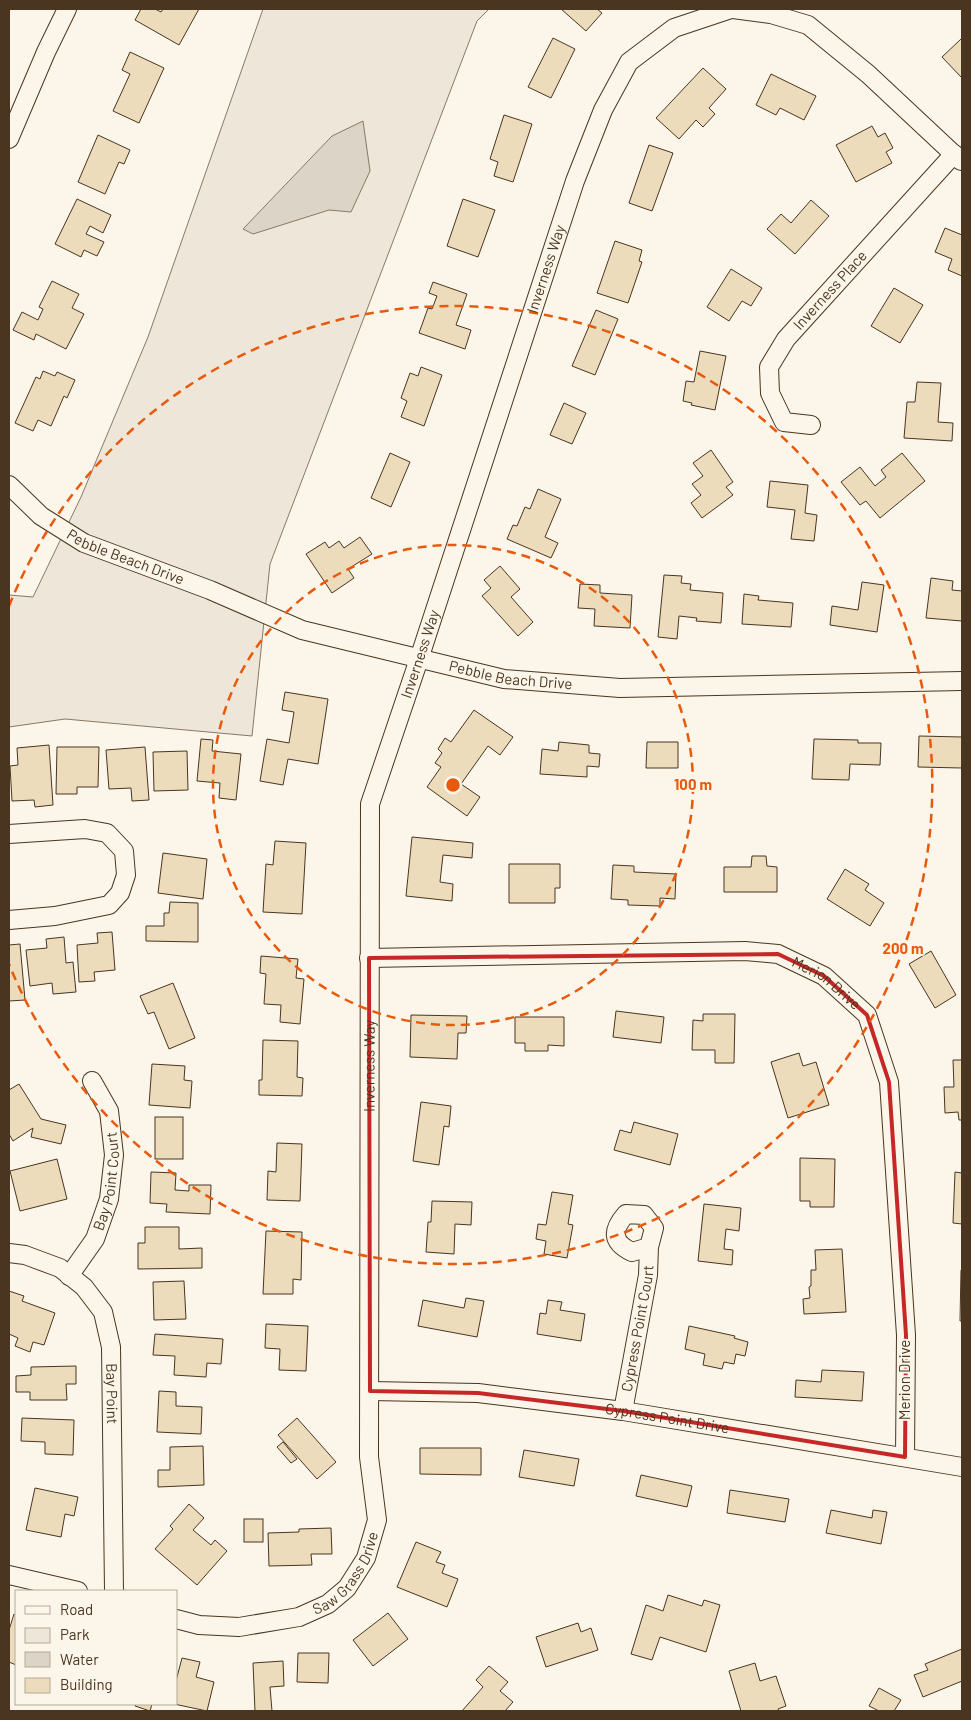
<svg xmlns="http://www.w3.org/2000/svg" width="971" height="1720" viewBox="0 0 971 1720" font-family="Barlow,sans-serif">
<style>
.green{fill:#ede6d9;stroke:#887966}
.water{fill:#dcd4c6;stroke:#887966}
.building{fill:#ecdcbc;stroke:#4a3520}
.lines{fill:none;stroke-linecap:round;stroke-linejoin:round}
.minor-casing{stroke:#4a3520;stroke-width:20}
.minor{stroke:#fbf6e9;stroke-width:18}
.marked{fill:none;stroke:#c62828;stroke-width:4;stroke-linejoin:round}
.ring{fill:none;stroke:#e8590c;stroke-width:2.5;stroke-dasharray:9 6}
.labels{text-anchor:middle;stroke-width:4;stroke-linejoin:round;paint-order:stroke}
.street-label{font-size:15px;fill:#4a3520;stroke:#fbf6e9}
.centre{fill:#e8590c;stroke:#fbf6e9;stroke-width:2.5}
.ring-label{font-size:15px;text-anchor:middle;font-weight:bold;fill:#e8590c;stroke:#fbf6e9;stroke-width:4;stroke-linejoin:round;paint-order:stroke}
</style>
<rect width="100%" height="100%" fill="#fbf6e9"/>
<polygon class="green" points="263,9 489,9 477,21 270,564 252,736 65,719 9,727 9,595 33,597 81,497 148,337"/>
<polygon class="water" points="363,121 370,171 351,212 329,210 253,234 243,229 332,136"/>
<g class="building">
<polygon points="141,9 155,9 161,12 163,9 199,9 179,45 135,20"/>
<polygon points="561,9 597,9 602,13 586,31"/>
<polygon points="553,38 575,49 551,98 528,87"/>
<polygon points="961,39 962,40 962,78 942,57"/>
<polygon points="130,52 164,68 139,123 113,111 130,74 122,70"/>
<polygon points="703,68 726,89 709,108 715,114 703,127 696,120 679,139 656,118"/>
<polygon points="771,74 816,96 804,120 780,108 776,115 756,105"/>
<polygon points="504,115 532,124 513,182 494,176 498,162 490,159"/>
<polygon points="872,126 878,137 885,133 893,148 886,152 892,163 856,182 836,145"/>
<polygon points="98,135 130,150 124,164 119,162 105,194 78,182"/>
<polygon points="649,145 673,153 652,211 629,203"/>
<polygon points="77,199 111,215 103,233 90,226 86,234 104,242 97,256 84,250 81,257 55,244"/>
<polygon points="463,199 495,210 478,257 447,246"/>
<polygon points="811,200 829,216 795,254 767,229 781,214 791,223"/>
<polygon points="945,228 962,235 962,276 948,270 952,259 935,252"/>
<polygon points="615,241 642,250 639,261 642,262 628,303 597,293"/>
<polygon points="731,269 762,288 751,306 742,301 729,321 707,307"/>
<polygon points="52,281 79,294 72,308 84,314 66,349 36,334 34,340 13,330 22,312 38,320 43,309 39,307"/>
<polygon points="433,282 467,294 456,325 471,330 465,349 419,333 428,308 432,309 437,296 429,293"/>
<polygon points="894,288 923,305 900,343 871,326"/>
<polygon points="596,310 618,319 595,375 572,366"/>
<polygon points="700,351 726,356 715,410 691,405 692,403 683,401 686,381 694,382"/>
<polygon points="421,367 442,375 424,426 401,417 407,401 401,398 410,373 418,376"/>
<polygon points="43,371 55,376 57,372 75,380 67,398 64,396 51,426 38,420 33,431 15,423 36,377 40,379"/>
<polygon points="917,382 941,383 938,422 953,423 952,441 904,438 907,402 915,402"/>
<polygon points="564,403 586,413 572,444 550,435"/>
<polygon points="711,450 733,482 726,487 733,495 702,518 691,503 701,495 692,484 703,476 693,463"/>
<polygon points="390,453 410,462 391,507 371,498"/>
<polygon points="902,453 925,481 880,518 866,501 860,505 841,482 860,467 875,486 886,477 881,470"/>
<polygon points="770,481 808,485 805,513 817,515 814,541 791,539 795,510 767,507"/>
<polygon points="538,489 561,499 545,537 558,543 551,558 507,539 513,525 517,526 525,507 530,509"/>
<polygon points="360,537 372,554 348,569 354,578 332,593 306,554 325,542 329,548 339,541 344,548"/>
<polygon points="500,566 520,589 511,597 533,622 518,636 482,596 491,588 484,580"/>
<polygon points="664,575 682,576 681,583 691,584 690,590 723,593 721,623 696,621 697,618 679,616 677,639 658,637"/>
<polygon points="931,578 953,581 952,590 962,591 962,621 926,618"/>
<polygon points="862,582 884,585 877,632 830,625 832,606 858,610"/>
<polygon points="580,584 600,585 600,593 632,595 630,628 594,626 595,609 578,608"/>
<polygon points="744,594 759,596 758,600 793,603 791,627 742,624"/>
<polygon points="285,692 328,699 318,764 288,759 283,785 260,781 267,739 289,743 294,712 282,710"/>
<polygon points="474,710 513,737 500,755 488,746 461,784 480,797 467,816 427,787 441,767 435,763 442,753 438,749 445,738 451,742"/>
<polygon points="919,736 962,737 962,768 918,767"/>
<polygon points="201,739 213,740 212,751 241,754 236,800 219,798 220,783 197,781"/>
<polygon points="814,739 858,740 858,743 881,743 880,765 850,764 849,780 812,779"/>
<polygon points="559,742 589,745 589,753 600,754 599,767 587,766 587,777 540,774 542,749 558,751"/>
<polygon points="647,742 678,742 678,768 646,768"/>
<polygon points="49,745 53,805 35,807 34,800 12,801 10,766 18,765 17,748"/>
<polygon points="57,747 99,747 98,787 77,787 77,794 56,794"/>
<polygon points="145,747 149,800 132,801 131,788 109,789 106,750"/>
<polygon points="187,751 188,790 154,791 153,752"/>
<polygon points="412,837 473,843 472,858 443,855 440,882 453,884 452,901 406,896"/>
<polygon points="275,841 306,843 302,914 263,912 266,864 273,865"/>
<polygon points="163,853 207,859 203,899 158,893"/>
<polygon points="752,856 766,856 767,866 777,867 777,892 724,892 724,867 751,867"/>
<polygon points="509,864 560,864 560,888 555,888 555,903 509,903"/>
<polygon points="613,865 634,866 634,872 676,874 675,899 660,898 660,906 628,905 628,900 611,899"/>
<polygon points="845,869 869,884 865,890 884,903 870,926 827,899"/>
<polygon points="170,902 198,903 198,942 146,941 146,926 164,926 164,913 169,913"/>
<polygon points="112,932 115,970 94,972 95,981 79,982 77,945 98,943 97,933"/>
<polygon points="64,937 66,963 73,962 76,992 53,994 52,983 30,986 26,950 47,948 46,939"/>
<polygon points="20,944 25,1000 9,1001 9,945"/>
<polygon points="931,951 956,995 935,1008 909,964"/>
<polygon points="261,956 298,959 296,978 304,979 300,1024 280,1022 281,1005 264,1004 266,974 260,973"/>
<polygon points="173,983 195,1038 169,1049 154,1012 148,1014 140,996"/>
<polygon points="616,1011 664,1017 661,1043 613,1037"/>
<polygon points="703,1014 735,1014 734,1063 715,1063 715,1050 692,1050 693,1020 703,1021"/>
<polygon points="411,1015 467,1016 466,1033 458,1033 457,1059 410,1057"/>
<polygon points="515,1017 564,1017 564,1046 548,1045 548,1051 525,1051 525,1043 515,1043"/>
<polygon points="263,1040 298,1041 297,1077 303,1078 302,1096 259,1095 259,1080 262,1080"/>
<polygon points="799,1053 803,1066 816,1062 829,1105 788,1118 771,1062"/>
<polygon points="953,1060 962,1060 962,1120 959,1120 958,1112 945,1113 944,1087 954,1087"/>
<polygon points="152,1064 185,1066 184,1080 192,1081 190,1108 149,1105"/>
<polygon points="19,1084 41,1119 66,1125 61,1144 31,1137 33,1128 13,1141 9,1134 9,1090"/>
<polygon points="421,1102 451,1106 449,1127 444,1126 439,1165 413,1161"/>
<rect x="155" y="1117" width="28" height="42"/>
<polygon points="634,1122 678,1134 670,1165 614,1150 620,1130 631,1133"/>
<polygon points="277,1143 302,1144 300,1201 267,1200 268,1171 276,1172"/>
<polygon points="800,1158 835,1159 834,1207 810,1207 810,1201 800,1201"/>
<polygon points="57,1159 67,1199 20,1211 10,1171"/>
<polygon points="151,1172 176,1173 175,1190 189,1191 189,1185 211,1185 210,1214 166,1212 167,1204 150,1203"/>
<polygon points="955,1172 962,1173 962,1224 953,1223"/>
<polygon points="552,1192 573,1195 568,1224 573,1225 567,1258 544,1254 546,1241 536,1239 538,1224 546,1225"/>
<polygon points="432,1201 472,1202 471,1225 455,1224 454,1254 426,1252 428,1222 431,1222"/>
<polygon points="704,1204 741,1208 739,1231 726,1229 724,1249 733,1250 732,1265 698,1261"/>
<polygon points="145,1227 179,1227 179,1249 202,1248 202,1268 138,1269 138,1243 145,1243"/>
<polygon points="266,1231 302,1232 301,1280 293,1279 293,1294 263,1294"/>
<polygon points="842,1249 846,1312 804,1314 803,1299 810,1298 809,1287 811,1286 811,1270 816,1270 815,1250"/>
<polygon points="961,1270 962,1270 962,1321 960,1321"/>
<polygon points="184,1281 186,1319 154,1320 153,1282"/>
<polygon points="9,1291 24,1296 22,1301 55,1313 44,1345 33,1342 30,1352 15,1346 18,1338 9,1334"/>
<polygon points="466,1298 484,1301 477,1337 418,1326 423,1300 464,1308"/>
<polygon points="548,1300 562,1302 560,1310 585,1314 581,1341 537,1334 540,1313 546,1314"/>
<polygon points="266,1324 308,1326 306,1371 279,1370 280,1349 265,1348"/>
<polygon points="689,1326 735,1336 734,1338 748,1342 745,1356 736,1354 734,1364 724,1362 722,1369 703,1365 705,1354 685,1349"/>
<polygon points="155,1334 223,1339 221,1364 207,1363 206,1377 174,1375 175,1356 153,1355"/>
<polygon points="76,1366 76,1384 66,1384 67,1400 30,1400 30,1392 16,1392 16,1376 31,1375 31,1367"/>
<polygon points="822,1370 864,1372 862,1401 795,1397 796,1380 821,1382"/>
<polygon points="159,1391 176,1392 176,1406 202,1407 201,1434 157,1432"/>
<polygon points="22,1418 74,1420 73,1455 45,1454 45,1442 21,1441"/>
<polygon points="297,1418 336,1462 317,1479 278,1435"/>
<polygon points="283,1442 297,1459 291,1463 277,1447"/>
<polygon points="203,1446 204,1485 158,1487 158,1470 170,1470 170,1447"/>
<polygon points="420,1448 481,1448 481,1475 420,1474"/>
<polygon points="524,1450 579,1459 574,1486 519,1477"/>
<polygon points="641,1475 692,1486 687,1507 636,1496"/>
<polygon points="35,1488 78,1497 74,1516 65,1514 61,1537 26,1530"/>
<polygon points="730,1490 789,1499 785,1522 727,1513"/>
<polygon points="189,1504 204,1518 193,1530 211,1545 215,1540 227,1551 197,1585 155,1549 173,1529 170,1526"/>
<polygon points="831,1510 872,1518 873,1510 887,1512 881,1544 826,1533"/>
<rect x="244" y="1519" width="19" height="23"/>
<polygon points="331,1528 332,1554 311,1554 312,1565 269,1566 268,1533 299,1532 299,1529"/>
<polygon points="416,1542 441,1552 436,1562 445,1565 442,1573 458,1579 447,1607 397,1587"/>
<polygon points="668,1595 702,1606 704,1600 720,1605 706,1652 660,1637 652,1660 631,1654 646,1605 663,1611"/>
<polygon points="388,1613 408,1639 373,1666 353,1640"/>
<polygon points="14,1614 16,1615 16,1665 9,1662 9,1630"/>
<polygon points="578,1623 581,1632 591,1628 598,1650 546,1667 536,1637"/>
<polygon points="962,1649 962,1681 923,1697 914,1675 928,1670 925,1664"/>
<polygon points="298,1653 329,1653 328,1683 297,1682"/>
<polygon points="182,1658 200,1662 196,1677 214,1682 207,1711 174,1704 176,1704 176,1681"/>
<polygon points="283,1661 284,1686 270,1687 272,1711 255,1711 253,1663"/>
<polygon points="755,1663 760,1681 776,1676 786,1706 778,1709 779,1711 741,1711 729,1671"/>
<polygon points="489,1666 508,1682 500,1691 513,1702 505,1711 462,1711 483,1687 476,1680"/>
<polygon points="879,1688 901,1700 894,1711 879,1711 869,1706"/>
<polygon points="136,1704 152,1704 150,1711 135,1706"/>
</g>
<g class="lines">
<g class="minor-casing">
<g id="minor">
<polyline points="733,9 771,14 808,25 868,74 961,161"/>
<polyline points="9,139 46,52 67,9"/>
<path id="s1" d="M 811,425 L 784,422 L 770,393 L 769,367 L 786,339 L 954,154"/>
<path id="s2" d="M 9,485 L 41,516 L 84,543 L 210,590 L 302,630 L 504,679 L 620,688 L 962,681"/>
<polyline points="9,834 85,829 107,833 124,851 126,875 120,893 109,905 55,916 9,920"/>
<path id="s3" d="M 369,958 L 745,951 L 778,954 L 824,976 L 867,1015 L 889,1082 L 906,1335 L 905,1457"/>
<path id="s4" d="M 9,1253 L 25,1255 L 60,1268 L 84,1287 L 103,1312 L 111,1347 L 114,1591"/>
<path id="s5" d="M 69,1276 L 95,1239 L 109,1199 L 114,1155 L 109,1111 L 92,1081"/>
<path id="s6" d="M 370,1391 L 478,1393 L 623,1411 L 962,1467"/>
<path id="s7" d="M 623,1411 L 648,1275 L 649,1247 L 654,1228 L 644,1215 L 626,1214 C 612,1230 611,1242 632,1252 L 649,1247"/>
<polyline points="9,1575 78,1591"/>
<path id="s8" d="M 176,1619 L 199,1625 L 239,1627 L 299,1617 L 328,1604 L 347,1588 L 366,1558 L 377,1520 L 369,1457 L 370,804 L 419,659 L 575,181 L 603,110 L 629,62 L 674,28 L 731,9"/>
</g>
</g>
<use href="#minor" class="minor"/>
</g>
<path class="marked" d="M 778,954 L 824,976 L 867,1015 L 889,1082 L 906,1335 L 905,1457 L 623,1411 L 478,1393 L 370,1391 L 369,958 Z"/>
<g class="ring">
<circle cx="453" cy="785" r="240"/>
<path d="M9 606A479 479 0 1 1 9 964"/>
</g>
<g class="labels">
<g class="street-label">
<text dy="5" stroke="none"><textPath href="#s8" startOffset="1536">Inverness Way</textPath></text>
<text dy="5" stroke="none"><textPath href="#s1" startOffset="184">Inverness Place</textPath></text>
<text dy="5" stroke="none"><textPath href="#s2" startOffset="139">Pebble Beach Drive</textPath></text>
<text dy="5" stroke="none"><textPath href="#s8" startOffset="1131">Inverness Way</textPath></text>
<text dy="5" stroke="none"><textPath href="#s2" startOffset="544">Pebble Beach Drive</textPath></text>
<text dy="5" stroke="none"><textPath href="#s3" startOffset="466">Merion Drive</textPath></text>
<text dy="5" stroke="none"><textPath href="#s8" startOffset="711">Inverness Way</textPath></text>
<text dy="5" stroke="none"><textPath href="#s5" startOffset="105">Bay Point Court</textPath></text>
<text dy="5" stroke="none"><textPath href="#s7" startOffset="84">Cypress Point Court</textPath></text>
<text transform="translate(905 1380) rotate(-90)" y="5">Merion Drive</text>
<text dy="5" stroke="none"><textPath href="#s4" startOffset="198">Bay Point</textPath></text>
<text dy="5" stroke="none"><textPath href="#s6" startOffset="299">Cypress Point Drive</textPath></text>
<text dy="5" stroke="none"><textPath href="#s8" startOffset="192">Saw Grass Drive</textPath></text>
</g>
</g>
<circle cx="453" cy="785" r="8" class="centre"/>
<g class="ring-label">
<text x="693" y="790">100 m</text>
<text x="903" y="954">200 m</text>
</g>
<rect width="971" height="1720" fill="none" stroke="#4a3520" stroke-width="20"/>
<rect x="15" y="1590" width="162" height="115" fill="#fbf6e9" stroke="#b4a999"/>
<rect x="25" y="1606" width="25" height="8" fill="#fbf6e9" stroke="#b4a999"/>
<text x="60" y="1615" font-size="15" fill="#4a3520">Road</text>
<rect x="25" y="1628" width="25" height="15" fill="#ede6d9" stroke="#b4a999"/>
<text x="60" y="1640" font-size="15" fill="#4a3520">Park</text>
<rect x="25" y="1652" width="25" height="15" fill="#dcd4c6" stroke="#b4a999"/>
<text x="60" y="1665" font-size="15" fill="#4a3520">Water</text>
<rect x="25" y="1678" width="25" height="15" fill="#ecdcbc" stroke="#b4a999"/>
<text x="60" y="1690" font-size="15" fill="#4a3520">Building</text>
</svg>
